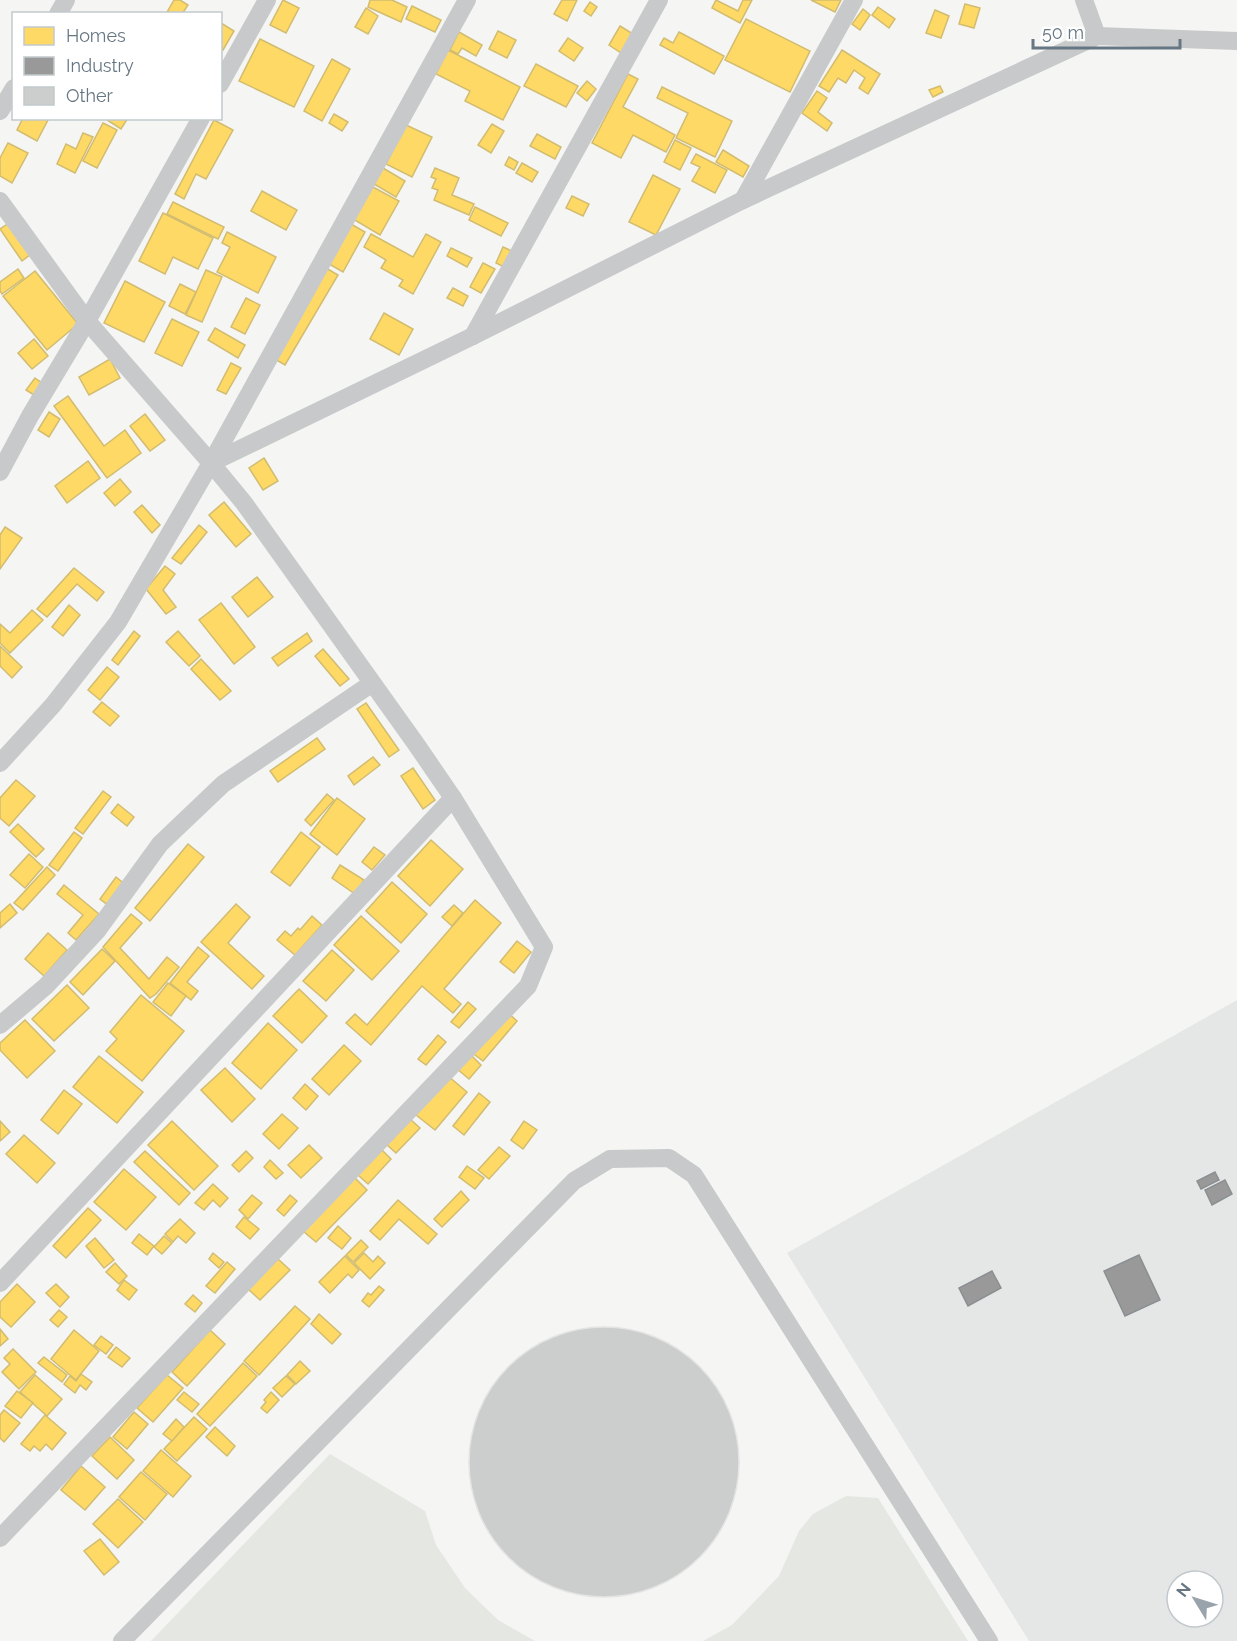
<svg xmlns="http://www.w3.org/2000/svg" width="1237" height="1641" viewBox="0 0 1237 1641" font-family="Raleway,sans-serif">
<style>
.built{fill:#e5e7e7;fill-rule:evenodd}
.green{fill:#e4e7e2}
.homes{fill:#ffd966;stroke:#d1bc6f;stroke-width:1.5}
.industry{fill:#999;stroke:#8a8f92;stroke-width:1.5}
.building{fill:#cccece;stroke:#e4e4e4;stroke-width:1.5}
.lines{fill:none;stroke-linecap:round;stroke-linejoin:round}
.street{stroke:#c8c9ca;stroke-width:18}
</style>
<rect width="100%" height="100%" fill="#f5f5f4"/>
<path class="built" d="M 1237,1000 L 1237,1641 L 1029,1641 L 787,1253 ZM 1177,1581 L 1213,1581 L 1213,1617 L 1177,1617 Z"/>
<g class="green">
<polygon points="330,1454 425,1511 436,1545 465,1588 498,1620 535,1641 151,1641"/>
<polygon points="846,1496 878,1498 968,1641 703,1641 732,1625 779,1576 799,1531 813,1514"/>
</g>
<g class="homes">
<polygon points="174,0 180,0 188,5 182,14 166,14"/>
<polygon points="283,0 299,8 286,33 270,25"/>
<polygon points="370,0 392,0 407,7 401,22 368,7"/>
<polygon points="562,0 577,0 567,21 554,14"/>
<polygon points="716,0 738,11 743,0 752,0 740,23 712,8"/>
<polygon points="811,0 841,0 835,12"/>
<polygon points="590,2 597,7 591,16 584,11"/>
<polygon points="965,4 980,8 974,28 959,24"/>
<polygon points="412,6 441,20 435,32 406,19"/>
<polygon points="878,7 895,19 889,28 872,15"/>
<polygon points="366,8 378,16 368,34 355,27"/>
<polygon points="863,9 870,15 860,30 852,24"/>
<polygon points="935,10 949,16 941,38 926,33"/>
<polygon points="746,19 810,51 790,92 725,60"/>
<polygon points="221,23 234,31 223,50 220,49"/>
<polygon points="620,26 633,34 621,53 609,45"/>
<polygon points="498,31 516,40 507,58 489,49"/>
<polygon points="459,32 482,45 476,56 462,48 458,54 450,50"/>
<polygon points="679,32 724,56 714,74 660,45 664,38 673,43"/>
<polygon points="568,38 583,48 574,61 559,51"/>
<polygon points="260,39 314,66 294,107 239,81"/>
<polygon points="448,50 520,87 503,120 465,101 470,91 436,74"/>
<polygon points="842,50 880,74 868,94 859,88 865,78 854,70 846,83 838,78 829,92 819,86"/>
<polygon points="332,59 350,69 322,121 304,111"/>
<polygon points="536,64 578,86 566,107 524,86"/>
<polygon points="628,74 638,79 623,107 675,135 666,152 633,135 621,158 592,143"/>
<polygon points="587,81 596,89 587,101 577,93"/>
<polygon points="940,86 943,92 933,97 929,90"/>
<polygon points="662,87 732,121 715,157 676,138 688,113 657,98"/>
<polygon points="817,91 827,98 818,112 832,123 827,131 802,113"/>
<polygon points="334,114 348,122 342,131 329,123"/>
<polygon points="23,118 49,118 37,141 17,130"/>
<polygon points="104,118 128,118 121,129"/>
<polygon points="214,120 233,130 206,179 196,174 184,199 175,194"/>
<polygon points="103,123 117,130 97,168 83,161"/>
<polygon points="492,124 504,131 491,153 478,145"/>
<polygon points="406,125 432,137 412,177 386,164"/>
<polygon points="83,133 93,137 75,173 57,164 66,144 76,149"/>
<polygon points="537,134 561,147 555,159 530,146"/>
<polygon points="675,140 691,148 680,170 664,162"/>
<polygon points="8,143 28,153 12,183 0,176 0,158"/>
<polygon points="723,150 749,166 743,177 716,162"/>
<polygon points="696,154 727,170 715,193 692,181 700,167 691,163"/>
<polygon points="509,157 518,162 514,170 505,165"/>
<polygon points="522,163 538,172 532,182 516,173"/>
<polygon points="383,168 405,181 396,197 374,184"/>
<polygon points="435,168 459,178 452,195 474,204 469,215 434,200 438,190 432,188 436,179 431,177"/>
<polygon points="653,175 680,189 656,235 629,222"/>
<polygon points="371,186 399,201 380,235 353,219"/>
<polygon points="262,191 297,210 286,230 251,211"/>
<polygon points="572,196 589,204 583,216 566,208"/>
<polygon points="173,202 224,227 218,239 167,214"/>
<polygon points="475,207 508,223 501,236 469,220"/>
<polygon points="163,213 213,238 198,269 173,257 165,274 139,261"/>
<polygon points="9,223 31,254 22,261 0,229"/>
<polygon points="351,224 365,232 343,272 329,264"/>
<polygon points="227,232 276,257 258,293 217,272 230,247 222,243"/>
<polygon points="371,234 413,257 426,234 441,242 413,294 399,286 403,280 381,268 386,260 364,247"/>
<polygon points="503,247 512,251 504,267 496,263"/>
<polygon points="451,248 472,258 467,267 447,256"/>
<polygon points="483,263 495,269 481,293 470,287"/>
<polygon points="326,268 338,275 285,365 273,358"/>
<polygon points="18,269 24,278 2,294 0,291 0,282"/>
<polygon points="206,270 222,277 202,322 186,315"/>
<polygon points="35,271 78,324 47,350 3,296"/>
<polygon points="125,281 165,302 144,342 104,323"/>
<polygon points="180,284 196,292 185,314 169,306"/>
<polygon points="453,288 468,296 463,306 447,298"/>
<polygon points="246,298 260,305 245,334 231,327"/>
<polygon points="384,313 413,329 399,355 370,339"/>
<polygon points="172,319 199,332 182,366 155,353"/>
<polygon points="215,328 245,345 238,358 208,340"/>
<polygon points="34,339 48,356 32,369 18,353"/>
<polygon points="110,359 120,378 89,395 79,377"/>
<polygon points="231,363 241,368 226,394 217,390"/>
<polygon points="35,378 42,383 34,395 26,390"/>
<polygon points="68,396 104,446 125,430 141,453 107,478 54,406"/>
<polygon points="49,412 60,419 49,437 38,430"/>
<polygon points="145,414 165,440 150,451 130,426"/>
<polygon points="264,458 278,481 263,490 249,468"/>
<polygon points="88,461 100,478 67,503 55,486"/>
<polygon points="120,479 131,492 115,506 104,493"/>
<polygon points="224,502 251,534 236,547 209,515"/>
<polygon points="142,505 160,525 152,533 134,512"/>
<polygon points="199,525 207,532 181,564 172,558"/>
<polygon points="5,527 22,538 0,569 0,535"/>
<polygon points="165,566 175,574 163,590 176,607 166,614 146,589"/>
<polygon points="74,568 104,592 97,601 77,584 47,617 37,609"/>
<polygon points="257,577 273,597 248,617 232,597"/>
<polygon points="221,603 255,647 234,664 199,620"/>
<polygon points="69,605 80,615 63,636 52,627"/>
<polygon points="32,610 43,620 10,653 0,643 0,624 10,633"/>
<polygon points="134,631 140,636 118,665 112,660"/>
<polygon points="178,631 200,656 189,666 166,642"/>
<polygon points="307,633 312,641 278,666 272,658"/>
<polygon points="0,646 22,667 12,678 0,666"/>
<polygon points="323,649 349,679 340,686 315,656"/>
<polygon points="201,659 231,691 220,700 191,669"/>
<polygon points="107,667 119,677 100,700 88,690"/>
<polygon points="102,702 119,716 110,726 93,712"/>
<polygon points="366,703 399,750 389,757 357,709"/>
<polygon points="317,738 325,749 278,782 270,771"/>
<polygon points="373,757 380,765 354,785 348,776"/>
<polygon points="413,768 435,800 423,809 401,776"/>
<polygon points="16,780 35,796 9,826 0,818 0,798"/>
<polygon points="103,791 111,797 83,834 75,828"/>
<polygon points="327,794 334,800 311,826 305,820"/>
<polygon points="337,798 365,819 337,855 310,834"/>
<polygon points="118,804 134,817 127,826 111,813"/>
<polygon points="18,824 44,849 36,857 10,832"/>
<polygon points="74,832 82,838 58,871 49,865"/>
<polygon points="301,832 320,847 290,886 271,872"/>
<polygon points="431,840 463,869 430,906 398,876"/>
<polygon points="188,844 204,857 150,921 135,908"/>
<polygon points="374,847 385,855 372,870 362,862"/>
<polygon points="29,854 43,867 25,888 10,875"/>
<polygon points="340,865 364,880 355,894 332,878"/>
<polygon points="47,867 55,875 23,910 14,903"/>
<polygon points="116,877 126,885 109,906 100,899"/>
<polygon points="392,882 427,914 401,943 366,911"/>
<polygon points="64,885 99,914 76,940 68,933 83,915 57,894"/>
<polygon points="475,900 501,923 444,989 461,1004 453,1013 422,986 371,1045 346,1023 355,1014 367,1025"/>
<polygon points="10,904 17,913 0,928 0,913"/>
<polygon points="236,904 250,917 228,943 264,976 252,989 201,942"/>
<polygon points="454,905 463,913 452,926 442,917"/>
<polygon points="131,914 142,923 120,948 149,979 167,957 179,967 156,994 150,998 103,947"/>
<polygon points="312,916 322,925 295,955 277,940 285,931 291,936 298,928 300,930"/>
<polygon points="361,916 399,951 372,980 334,945"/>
<polygon points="48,933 67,950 44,976 25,959"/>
<polygon points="517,941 531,952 514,973 500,962"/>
<polygon points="198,947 209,956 187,982 198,991 191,1000 170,983"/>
<polygon points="102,949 115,961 83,995 70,982"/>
<polygon points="332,950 354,970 326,1001 303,981"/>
<polygon points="168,983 186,996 171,1016 153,1002"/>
<polygon points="67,985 89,1008 54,1041 32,1019"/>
<polygon points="299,989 327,1016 302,1043 273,1016"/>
<polygon points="141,995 184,1031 142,1081 106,1051 117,1039 110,1032"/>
<polygon points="468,1002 476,1009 459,1028 451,1022"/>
<polygon points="506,1011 517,1021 483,1061 471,1052"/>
<polygon points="25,1020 55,1051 27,1078 0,1050 0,1043"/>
<polygon points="268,1023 297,1050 261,1089 232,1063"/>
<polygon points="438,1035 446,1042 426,1065 418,1059"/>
<polygon points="344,1045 361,1061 329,1095 312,1079"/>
<polygon points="469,1053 481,1065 469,1079 456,1068"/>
<polygon points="99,1056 143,1092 117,1123 73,1087"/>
<polygon points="225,1068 255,1099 232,1122 201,1090"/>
<polygon points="448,1076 467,1092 435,1130 416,1115"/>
<polygon points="305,1084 318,1096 306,1110 293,1098"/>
<polygon points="64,1090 82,1104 58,1134 41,1120"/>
<polygon points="479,1093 490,1102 464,1135 453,1126"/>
<polygon points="282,1114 298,1128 279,1149 263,1134"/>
<polygon points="410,1119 420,1128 396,1153 386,1144"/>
<polygon points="0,1121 10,1132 0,1141"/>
<polygon points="172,1121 218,1166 194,1190 148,1145"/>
<polygon points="524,1121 537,1130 523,1149 511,1140"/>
<polygon points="24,1135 55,1163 37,1183 6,1154"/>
<polygon points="309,1145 322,1158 301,1178 288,1165"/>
<polygon points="499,1147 510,1156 489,1179 478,1170"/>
<polygon points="382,1150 391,1159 368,1184 358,1175"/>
<polygon points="145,1151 190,1193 179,1205 134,1162"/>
<polygon points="246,1151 253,1158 239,1172 232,1165"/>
<polygon points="270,1160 283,1173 276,1179 264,1167"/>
<polygon points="467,1166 484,1178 475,1189 459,1177"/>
<polygon points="124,1169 156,1197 126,1230 94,1202"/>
<polygon points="355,1178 367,1190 316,1242 303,1231"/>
<polygon points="213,1184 228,1198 220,1207 213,1200 204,1210 195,1203"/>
<polygon points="461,1191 469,1200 442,1227 434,1219"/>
<polygon points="252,1195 262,1203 248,1219 239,1210"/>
<polygon points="290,1195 297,1201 284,1216 277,1210"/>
<polygon points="398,1200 437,1234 428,1244 399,1219 380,1240 370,1231"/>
<polygon points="88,1208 101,1220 66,1258 53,1246"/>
<polygon points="244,1217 259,1229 250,1239 236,1227"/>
<polygon points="180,1219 195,1233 186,1243 178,1236 173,1242 165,1234"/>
<polygon points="338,1226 351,1238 342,1249 328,1238"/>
<polygon points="139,1234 154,1246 147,1255 132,1243"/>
<polygon points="164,1236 172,1243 162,1254 154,1247"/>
<polygon points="95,1238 114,1260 104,1268 86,1246"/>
<polygon points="361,1240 368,1247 353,1262 346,1255"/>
<polygon points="213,1253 224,1262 219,1268 209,1259"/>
<polygon points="364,1253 373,1262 378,1256 385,1263 370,1279 354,1263"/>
<polygon points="345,1256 359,1270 352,1278 348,1274 330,1293 319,1282"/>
<polygon points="278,1259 290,1270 260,1300 248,1289"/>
<polygon points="227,1262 235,1269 215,1293 206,1286"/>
<polygon points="115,1263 127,1276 119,1284 106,1272"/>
<polygon points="124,1280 137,1290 129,1300 117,1290"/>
<polygon points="17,1284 35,1302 11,1327 0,1317 0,1302"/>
<polygon points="56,1284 69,1297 60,1307 46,1293"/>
<polygon points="379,1286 384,1290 369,1307 362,1301 368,1293 371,1295"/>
<polygon points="193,1295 202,1303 195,1312 185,1304"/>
<polygon points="295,1306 310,1319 259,1375 244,1361"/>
<polygon points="59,1310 67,1317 58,1327 50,1320"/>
<polygon points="319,1314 341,1334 332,1344 311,1324"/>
<polygon points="0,1329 8,1339 0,1346"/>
<polygon points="74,1330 99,1351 76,1380 51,1359"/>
<polygon points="210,1330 225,1344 187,1386 172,1372"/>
<polygon points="101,1336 113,1345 106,1354 94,1345"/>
<polygon points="116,1347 130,1358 122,1367 108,1357"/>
<polygon points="13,1349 36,1372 19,1389 2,1372 10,1364 4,1358"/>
<polygon points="44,1357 67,1375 62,1382 38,1363"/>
<polygon points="300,1361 310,1371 296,1384 287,1375"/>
<polygon points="243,1363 257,1376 210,1426 197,1414"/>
<polygon points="81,1374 92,1382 86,1390 80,1385 75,1393 64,1384 70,1376 76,1381"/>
<polygon points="35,1375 62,1399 47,1416 20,1392"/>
<polygon points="167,1375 183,1388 153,1422 137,1408"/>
<polygon points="286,1376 295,1384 282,1397 273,1388"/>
<polygon points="17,1391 33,1403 21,1418 5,1406"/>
<polygon points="184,1392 199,1404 192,1412 177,1400"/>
<polygon points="271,1392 279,1400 267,1413 261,1408 266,1402 264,1400"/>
<polygon points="4,1410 20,1423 4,1442 0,1438 0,1415"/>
<polygon points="134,1412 148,1424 127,1449 113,1437"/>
<polygon points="45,1415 66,1433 52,1450 46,1444 40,1451 34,1446 30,1451 21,1444"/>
<polygon points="194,1417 207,1429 177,1461 164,1449"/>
<polygon points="176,1419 184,1427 172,1441 163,1434"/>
<polygon points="215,1427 235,1446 227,1456 206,1437"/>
<polygon points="110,1437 134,1460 117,1479 92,1456"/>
<polygon points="161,1450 191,1476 173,1497 143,1471"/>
<polygon points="81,1466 105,1487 85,1510 61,1490"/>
<polygon points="141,1472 167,1494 145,1520 119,1497"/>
<polygon points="118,1499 143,1522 118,1548 93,1524"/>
<polygon points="100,1539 119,1562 104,1575 84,1551"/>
</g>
<g class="industry">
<polygon points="1215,1172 1219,1180 1201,1189 1197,1181"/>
<polygon points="1225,1180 1232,1194 1212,1205 1205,1190"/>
<polygon points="1139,1255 1160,1300 1125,1316 1104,1271"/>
<polygon points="992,1271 1001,1288 968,1306 959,1288"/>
</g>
<circle class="building" cx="604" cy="1462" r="135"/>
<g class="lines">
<g class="street">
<polyline points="1084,0 1097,36"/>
<polyline points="58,14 66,0"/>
<polyline points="220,84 267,0"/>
<polyline points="0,111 14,88"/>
<polyline points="743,200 854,0"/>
<polyline points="0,201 87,321 211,463 244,503 416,744 453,798 544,947 528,986 0,1538"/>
<polyline points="473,336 659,0"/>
<polyline points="211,463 473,336 743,200 1097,36 1237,41"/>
<polyline points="0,472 30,416 87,321 201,118"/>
<polyline points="0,763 53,705 118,622 211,463 467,0"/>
<polyline points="0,1025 46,986 97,931 160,844 223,784 371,684"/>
<polyline points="0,1283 453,798"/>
<polyline points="122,1641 574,1181 610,1159 669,1158 694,1175 989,1641"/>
</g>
</g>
<rect x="12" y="12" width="210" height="108" fill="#ffffff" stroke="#c2c9cd" stroke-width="1.5"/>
<rect x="24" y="27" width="30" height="18" fill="#ffd966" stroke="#c2c9cd" stroke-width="1.5"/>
<text x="66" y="42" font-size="18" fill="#667783">Homes</text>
<rect x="24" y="57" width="30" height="18" fill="#999999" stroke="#c2c9cd" stroke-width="1.5"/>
<text x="66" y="72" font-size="18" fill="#667783">Industry</text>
<rect x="24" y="87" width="30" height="18" fill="#cccece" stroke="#c2c9cd" stroke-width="1.5"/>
<text x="66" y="102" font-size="18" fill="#667783">Other</text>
<g transform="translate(1195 1599) rotate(308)"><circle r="28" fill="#ffffff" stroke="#c2c9cd" stroke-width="1.5"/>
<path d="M0-4.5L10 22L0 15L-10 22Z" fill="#98a3ab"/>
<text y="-9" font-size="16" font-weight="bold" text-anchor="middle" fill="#667783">N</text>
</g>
<path d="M1033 39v9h147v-9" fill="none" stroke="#667783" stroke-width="3"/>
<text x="1042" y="39" font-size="18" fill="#667783" stroke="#ffffff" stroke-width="4.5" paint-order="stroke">50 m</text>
</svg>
